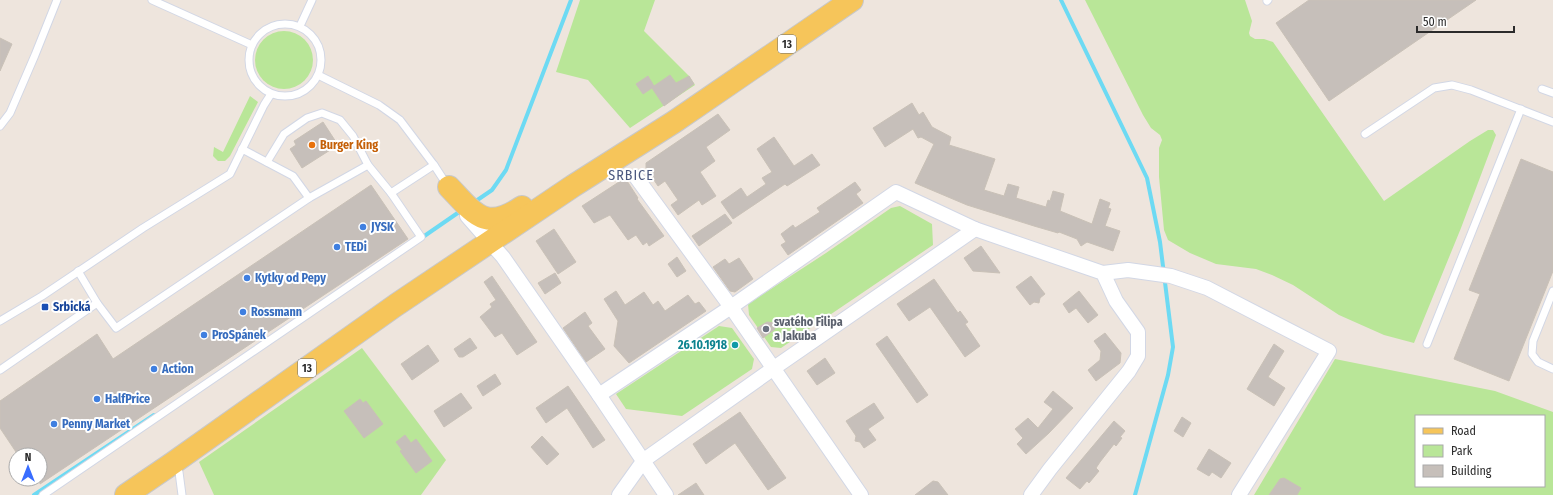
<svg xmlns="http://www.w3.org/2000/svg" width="1553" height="495" viewBox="0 0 1553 495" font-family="'Fira Sans Condensed',sans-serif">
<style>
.green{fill:#b9e698;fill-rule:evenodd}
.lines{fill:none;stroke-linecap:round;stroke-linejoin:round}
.stream{stroke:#6ddaf3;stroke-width:4}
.building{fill:#c6bfba;stroke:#c9c1b7}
.lane-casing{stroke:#d2d7e5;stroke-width:9}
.street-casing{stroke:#d2d7e5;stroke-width:16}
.primary-casing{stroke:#c8c8c8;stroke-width:24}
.lane{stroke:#fff;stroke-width:7}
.street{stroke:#fff;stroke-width:14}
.primary{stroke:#f6c55a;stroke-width:22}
.food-dot{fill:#e8710a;stroke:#fff;stroke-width:1.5}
.shop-dot{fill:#3f7fe0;stroke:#fff;stroke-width:1.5}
.transit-dot{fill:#1a4fb4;stroke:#fff;stroke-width:1.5}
.worship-dot{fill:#6b7280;stroke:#fff;stroke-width:1.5}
.culture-dot{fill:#0f9aa8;stroke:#fff;stroke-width:1.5}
.labels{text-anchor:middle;stroke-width:4;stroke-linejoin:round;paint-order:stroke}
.shield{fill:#fff;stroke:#6b6b6b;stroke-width:1}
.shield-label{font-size:11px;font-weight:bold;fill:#2b2b2b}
.food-label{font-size:12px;font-weight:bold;fill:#c56008;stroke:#fff;text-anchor:start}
.shop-label{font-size:12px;font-weight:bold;fill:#366cbe;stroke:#fff;text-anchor:start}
.transit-label{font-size:12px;font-weight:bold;fill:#164399;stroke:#fff;text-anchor:start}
.worship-label{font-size:12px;font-weight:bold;fill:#5b616d;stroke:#fff;text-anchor:start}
.culture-label{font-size:12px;font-weight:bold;fill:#0d838f;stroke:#fff;text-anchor:end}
.quarter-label{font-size:14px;letter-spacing:1px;fill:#4a577e;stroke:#fff}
</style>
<rect width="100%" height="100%" fill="#eee5dd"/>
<g class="green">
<polygon points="580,0 655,0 644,31 689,76 695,85 630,128 588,80 556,72"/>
<polygon points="1085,0 1245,0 1252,21 1249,33 1250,36 1255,39 1264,39 1273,42 1384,201 1470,141 1488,130 1493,130 1496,135 1461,228 1414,343 1384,335 1339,315 1293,285 1272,275 1256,269 1216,264 1190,253 1168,240 1164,230 1159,177 1159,148 1162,140 1160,135 1151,128 1143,115"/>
<circle cx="284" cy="60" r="29"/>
<polygon points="250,96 258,102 230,156 225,161 218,161 213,156 214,147 223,152"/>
<polygon points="900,206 932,224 933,245 781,348 771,347 749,315 748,304 826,253 891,208"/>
<polygon points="719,326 732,328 754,359 752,369 682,416 626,409 616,394"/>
<polygon points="362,348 446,460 421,495 214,495 199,462"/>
<path d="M 1335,359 L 1495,391 L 1553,412 L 1553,495 L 1254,495 ZM 1416,416 L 1544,416 L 1544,486 L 1416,486 Z"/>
</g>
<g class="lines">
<g class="stream">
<polyline points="1061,0 1147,178 1160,242 1173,347 1168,375 1135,495"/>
<polyline points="473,203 492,190 506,170 571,0"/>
<polyline points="420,239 462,210"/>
<polyline points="34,495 154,415"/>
</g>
</g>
<g class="building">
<polygon points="1309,0 1476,0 1329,101 1276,23"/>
<polygon points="0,38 12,44 0,71"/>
<polygon points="670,75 676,83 689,76 694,84 664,106 652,88 643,94 636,84 648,76 654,86"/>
<polygon points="912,103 919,115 923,112 932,127 951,137 949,145 995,159 984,190 1004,196 1008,184 1019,187 1016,198 1046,207 1048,200 1050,201 1053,191 1064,194 1060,211 1092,224 1100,199 1110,203 1108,208 1111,209 1105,226 1120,231 1113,251 1087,242 1081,246 1077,239 1059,232 1058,233 1034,226 967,205 915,183 934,144 921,137 918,138 913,129 885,147 873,128"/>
<polygon points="718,114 730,130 706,147 715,161 700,172 716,196 702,205 699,200 678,215 671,205 678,200 665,181 658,186 646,168 646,163"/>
<polygon points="323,122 338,145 302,168 290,149 296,145 294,141"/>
<polygon points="774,137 794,166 812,154 820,165 787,186 785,184 733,219 721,202 741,188 747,197 766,184 762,178 772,172 757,149"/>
<polygon points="1521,159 1553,172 1553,271 1509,381 1454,359 1480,294 1469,290"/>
<polygon points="622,180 627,181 638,198 637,199 664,236 649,246 647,242 643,245 636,235 628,240 610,215 594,223 582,206"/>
<polygon points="855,182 861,190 856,194 863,203 788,255 781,245 786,242 781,234 793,225 795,228 820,212 817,208"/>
<polygon points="371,185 408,239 40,484 40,455 18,455 0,428 0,401 97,334 113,359"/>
<polygon points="725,214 732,223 699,246 692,236"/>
<polygon points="554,229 576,262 558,274 536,241"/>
<polygon points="981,246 1000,273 973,271 964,258"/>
<polygon points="677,257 686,271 677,277 668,264"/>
<polygon points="739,258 753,279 735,292 730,291 713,267 725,259 729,264"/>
<polygon points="555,273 561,283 545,294 538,283"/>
<polygon points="492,276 537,342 517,355 502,333 495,337 480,317 492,307 490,304 496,300 484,282"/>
<polygon points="1031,276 1045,294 1040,298 1039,303 1034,302 1030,305 1016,287"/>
<polygon points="934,279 958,313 960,311 968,322 965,324 980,346 965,357 930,307 909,321 897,304"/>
<polygon points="616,291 625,305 644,292 653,305 658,301 665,311 688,295 695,304 699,302 706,311 629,363 614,346 618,321 604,299"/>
<polygon points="1079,291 1098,315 1088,323 1076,308 1069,313 1063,304"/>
<polygon points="585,312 592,323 588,326 605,349 586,362 563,328"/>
<polygon points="767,322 776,323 774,327 775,329 763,338 757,328"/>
<polygon points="1105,333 1121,353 1120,363 1096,381 1088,370 1100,360 1101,351 1094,341"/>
<polygon points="887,336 928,395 917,403 876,344"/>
<polygon points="470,338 477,348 463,357 459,357 454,349"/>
<polygon points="1274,344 1284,351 1268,377 1285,388 1274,406 1247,389"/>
<polygon points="428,345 439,361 412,380 401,364"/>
<polygon points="825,358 835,373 817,385 807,371"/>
<polygon points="495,374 501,384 483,396 477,386"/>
<polygon points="568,386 605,440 593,448 567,408 546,423 536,408"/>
<polygon points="1053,391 1073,408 1049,433 1026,454 1017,444 1023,438 1015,429 1028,418 1038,428 1053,409 1044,402"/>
<polygon points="461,393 472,408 444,427 434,411"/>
<polygon points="360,399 363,403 366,401 383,424 364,438 344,411"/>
<polygon points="874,403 884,418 868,429 876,440 864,448 860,442 855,441 856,436 846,421"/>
<polygon points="740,412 786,478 768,490 735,443 706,464 693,444"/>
<polygon points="1182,417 1191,423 1183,437 1174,431"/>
<polygon points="1114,421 1125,431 1120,437 1122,438 1116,446 1114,444 1100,462 1096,468 1099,471 1089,483 1087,481 1080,489 1066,478"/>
<polygon points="405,435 411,443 416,439 432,461 416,473 400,451 402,450 396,442"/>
<polygon points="542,436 559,454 547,465 531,447"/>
<polygon points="1209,449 1231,463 1221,478 1212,472 1209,476 1197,469"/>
<polygon points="1284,478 1301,488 1297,495 1269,495 1280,479"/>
<polygon points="933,481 938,482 948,495 915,495"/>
<polygon points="696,483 704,495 678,495"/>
</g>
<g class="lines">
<g class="lane-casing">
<g id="lane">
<polyline points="152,0 252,45"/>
<polyline points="1267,1 1268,0"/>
<circle cx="285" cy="60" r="36"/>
<polyline points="300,26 312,0"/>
<polyline points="318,75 379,105 400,120 434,165 447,185"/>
<polyline points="1542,89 1553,93"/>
<polyline points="0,126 10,113 35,55 57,0"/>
<polyline points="1365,134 1434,88 1452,85 1471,90 1553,122"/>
<polyline points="267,162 284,134 307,118 322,113 340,120 353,136 368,165"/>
<polyline points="391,193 434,165"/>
<polyline points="78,271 97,303 116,328 309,198 293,176 242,149"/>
<polyline points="1553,291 1533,341 1532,354 1538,362 1553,369"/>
<polyline points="0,321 42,296 143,228 230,174 264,105 271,94"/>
<polyline points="1427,344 1521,109"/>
<polyline points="0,370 97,303"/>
<polyline points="174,465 179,472 182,495"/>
<polyline points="43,495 421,237 391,193 368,165 309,198"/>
</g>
</g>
<g class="street-casing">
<g id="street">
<polyline points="636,177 731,307 861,495"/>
<polyline points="467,216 503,257 599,395 666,495"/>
<polyline points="975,229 1103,273 1116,301 1138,332 1138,356 1129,371 1050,469 1031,495"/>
<polyline points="1103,273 1128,270 1171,276 1207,288 1329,351 1239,495"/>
<polyline points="599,395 731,307 896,192 975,229 774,368 644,460 619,495"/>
</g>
</g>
<g class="primary-casing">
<g id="primary">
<path d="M 449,187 C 475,214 485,232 522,207"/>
<polyline points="126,495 173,463 396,305 573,186 674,122 852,0"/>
</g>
</g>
<use href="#lane" class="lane"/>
<use href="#street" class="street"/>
<use href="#primary" class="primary"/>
</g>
<circle class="food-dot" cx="312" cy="145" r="4"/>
<g class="shop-dot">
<circle cx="363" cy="227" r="4"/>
<circle cx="337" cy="247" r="4"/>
<circle cx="247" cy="278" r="4"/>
<circle cx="243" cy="312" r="4"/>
<circle cx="204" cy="335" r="4"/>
<circle cx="154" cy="369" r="4"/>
<circle cx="97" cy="399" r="4"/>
<circle cx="54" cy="424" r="4"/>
</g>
<rect class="transit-dot" x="41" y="303" width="8" height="8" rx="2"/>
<circle class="worship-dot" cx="766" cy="329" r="4"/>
<circle class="culture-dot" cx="735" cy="345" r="4"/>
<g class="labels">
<g class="shield">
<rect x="778" y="35" width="18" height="18" rx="3"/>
<rect x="298" y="359" width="18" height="18" rx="3"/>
</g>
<g class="shield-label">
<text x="787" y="48">13</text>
<text x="307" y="372">13</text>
</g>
<g class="food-label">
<text x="320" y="149">Burger King</text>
</g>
<g class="shop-label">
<text x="371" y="231">JYSK</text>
<text x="345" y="251">TEDi</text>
<text x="255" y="282">Kytky od Pepy</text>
<text x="251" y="316">Rossmann</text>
<text x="212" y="339">ProSpánek</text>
<text x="162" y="373">Action</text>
<text x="105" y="403">HalfPrice</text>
<text x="62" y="428">Penny Market</text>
</g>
<g class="transit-label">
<text x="53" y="311">Srbická</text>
</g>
<g class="worship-label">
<text x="774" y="326">svatého Filipa<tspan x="774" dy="14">a Jakuba</tspan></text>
</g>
<g class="culture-label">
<text x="727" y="349">26.10.1918</text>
</g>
<g class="quarter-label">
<text x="631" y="180">SRBICE</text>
</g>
</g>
<rect x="1415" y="415" width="130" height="72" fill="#ffffff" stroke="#aaaaaa"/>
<rect x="1423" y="428" width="20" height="6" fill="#f6c55a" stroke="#aaaaaa"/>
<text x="1451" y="435" font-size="12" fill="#2b2b2b">Road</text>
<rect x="1423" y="445" width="20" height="12" fill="#b9e698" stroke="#aaaaaa"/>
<text x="1451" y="455" font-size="12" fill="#2b2b2b">Park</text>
<rect x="1423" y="465" width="20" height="12" fill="#c6bfba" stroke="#aaaaaa"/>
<text x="1451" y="475" font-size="12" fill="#2b2b2b">Building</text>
<g transform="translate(28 467)"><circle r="19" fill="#ffffff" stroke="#aaaaaa"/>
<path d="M0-3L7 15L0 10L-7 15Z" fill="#396dff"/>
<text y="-6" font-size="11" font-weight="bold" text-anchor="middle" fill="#2b2b2b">N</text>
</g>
<path d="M1417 26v6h97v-6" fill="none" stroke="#2b2b2b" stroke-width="2"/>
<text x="1423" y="26" font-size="12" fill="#2b2b2b" stroke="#ffffff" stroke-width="3" paint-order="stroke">50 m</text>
</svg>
